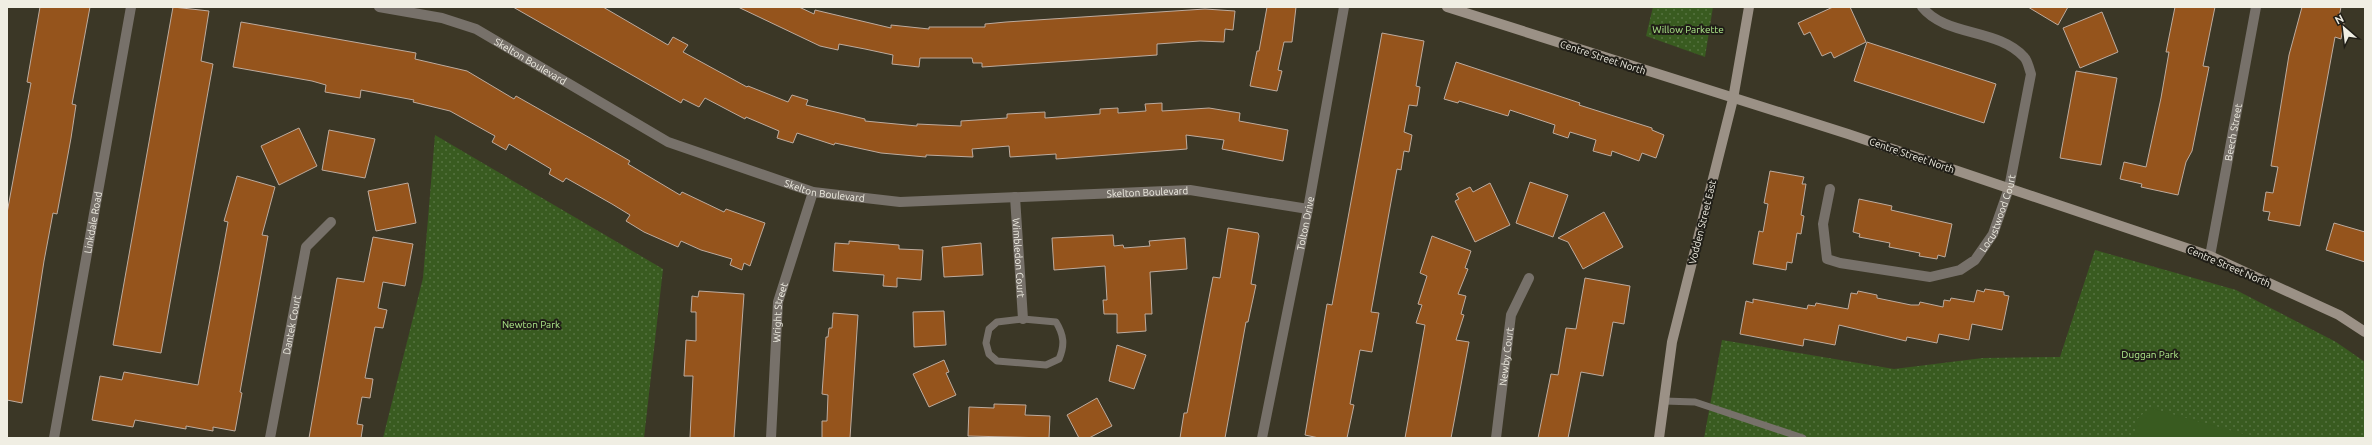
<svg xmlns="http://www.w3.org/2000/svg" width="2372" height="445" viewBox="0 0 2372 445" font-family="Ubuntu,sans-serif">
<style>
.park{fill:url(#park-dots)}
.pitch{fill:#395b20}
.building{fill:#95541c;stroke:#bdab9e}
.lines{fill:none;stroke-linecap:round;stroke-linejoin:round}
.lane{stroke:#77716a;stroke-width:7}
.street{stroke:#77716a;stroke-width:10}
.secondary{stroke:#9b9186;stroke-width:10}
.labels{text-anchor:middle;stroke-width:4;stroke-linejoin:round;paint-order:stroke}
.park-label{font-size:10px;fill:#b0eb8c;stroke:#201e17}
.street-label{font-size:10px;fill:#f0eee3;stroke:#201e17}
</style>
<defs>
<pattern id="park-dots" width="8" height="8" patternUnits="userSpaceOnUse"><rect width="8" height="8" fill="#395b20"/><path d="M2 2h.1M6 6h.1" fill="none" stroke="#567340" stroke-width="1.8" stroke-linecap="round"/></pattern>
</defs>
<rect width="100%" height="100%" fill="#3b3726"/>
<g class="park">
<polygon points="1653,7 1713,7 1705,57 1646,36"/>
<polygon points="435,135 663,269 644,438 383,438 423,278"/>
<polygon points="2095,250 2236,290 2336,342 2365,362 2365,438 1704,438 1722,340 1894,369 1983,358 2060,357"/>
</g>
<polygon class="pitch" points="2150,408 2258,438 2134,438 2137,419"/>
<g class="building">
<polygon points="40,7 90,7 72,104 76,105 71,138 57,214 53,213 44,261 22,403 7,400 7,213 31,83 27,82"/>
<polygon points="173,7 209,11 201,61 213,64 161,353 113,345"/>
<polygon points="513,7 603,7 668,45 673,37 688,45 683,52 747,87 748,86 788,102 792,95 808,100 806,105 865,119 865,121 917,126 917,124 961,126 961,121 1007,118 1007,114 1045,112 1045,118 1100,114 1100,109 1118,108 1118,113 1146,111 1145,104 1162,103 1162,111 1209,108 1240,113 1239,121 1288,130 1283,161 1222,149 1224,140 1186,135 1187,149 1056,159 1056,154 1010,157 1009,146 972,149 973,157 926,155 926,157 881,153 835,143 834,145 797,133 793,143 777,138 779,131 746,117 745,119 705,98 699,107 683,99 681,103"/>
<polygon points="738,7 799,7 814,14 815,10 891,28 891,25 929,29 929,27 985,27 985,24 1006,22 1205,9 1235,11 1233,30 1225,29 1224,42 1200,41 1157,44 1157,55 982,67 982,63 973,63 972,58 920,58 919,67 892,64 893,55 865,49 839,44 838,50 820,46"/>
<polygon points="1267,7 1296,7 1292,42 1284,42 1278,70 1282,71 1277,91 1250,86 1257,51 1259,51"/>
<polygon points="1833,7 1850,7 1866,42 1834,58 1831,52 1822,56 1810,32 1804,35 1798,23"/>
<polygon points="2028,7 2068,7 2058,25"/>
<polygon points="2175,7 2215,7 2203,66 2209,67 2192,151 2186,162 2178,195 2141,187 2142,184 2120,179 2124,162 2146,167 2161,98 2169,52 2166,52"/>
<polygon points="2302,7 2341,7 2338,22 2344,23 2341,39 2335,37 2300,226 2268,220 2270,212 2263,211 2266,192 2273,193 2278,167 2271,166 2289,55"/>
<polygon points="2102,12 2118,52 2080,68 2063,28"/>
<polygon points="241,22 416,53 415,59 467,71 514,99 516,96 590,138 630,161 628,164 680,195 682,192 724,212 726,209 765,223 750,266 744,263 742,270 730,265 732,259 701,250 681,241 678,247 644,232 626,221 630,215 612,204 566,178 563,182 549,174 551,169 509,144 506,150 492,142 495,136 450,111 413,102 414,100 361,90 360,98 325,92 326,85 312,81 233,67"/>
<polygon points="1382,33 1424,41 1416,86 1420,87 1417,106 1409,105 1404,132 1412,135 1409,152 1404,151 1401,170 1397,169 1371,312 1379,313 1372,352 1360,350 1350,404 1354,405 1347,438 1319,438 1305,435 1327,304 1332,305"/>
<polygon points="1867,42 1996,84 1984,123 1854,81"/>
<polygon points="1456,62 1580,103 1579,105 1652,128 1652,130 1664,135 1656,158 1642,153 1639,161 1612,151 1611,156 1593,151 1596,140 1570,132 1568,138 1553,133 1555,125 1510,110 1508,116 1459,101 1458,103 1444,99"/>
<polygon points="2076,71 2117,78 2101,165 2060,158"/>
<polygon points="299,128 317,166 279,185 261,146"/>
<polygon points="329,130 375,139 365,178 322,170"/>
<polygon points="1770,171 1804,177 1802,184 1806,184 1801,215 1804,216 1801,234 1797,233 1792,263 1787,262 1786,270 1753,264 1759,231 1763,232 1768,204 1764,203"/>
<polygon points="237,176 275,187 262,235 268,236 240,392 242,393 235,431 213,427 213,431 186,426 186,429 135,420 133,427 92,420 100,376 122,380 124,372 198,385 228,222 224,221"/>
<polygon points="1530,182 1568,195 1553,237 1516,223"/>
<polygon points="408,183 416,223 376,231 368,191"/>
<polygon points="1490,183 1510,225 1475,242 1455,201 1459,199 1456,194 1470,187 1473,192"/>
<polygon points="1859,199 1892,206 1891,210 1952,224 1945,257 1938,255 1937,259 1919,256 1920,253 1889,247 1890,243 1859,237 1860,234 1853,232"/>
<polygon points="1604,212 1623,247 1583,269 1568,242 1558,238"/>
<polygon points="2334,223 2365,232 2365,262 2326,250"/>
<polygon points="1228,228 1258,233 1259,236 1251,284 1256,285 1248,322 1246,322 1225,438 1180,438 1184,413 1187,413 1213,277 1220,278"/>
<polygon points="1113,235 1114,246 1123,245 1124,248 1150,246 1149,241 1185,238 1187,269 1150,272 1152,314 1145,314 1146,331 1117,333 1117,314 1104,314 1103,300 1107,300 1105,266 1054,270 1052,238"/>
<polygon points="1432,236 1471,251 1465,268 1468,269 1458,294 1466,296 1461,314 1464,315 1456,340 1469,342 1451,438 1405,438 1425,325 1416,323 1422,305 1418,304 1427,276 1420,273"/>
<polygon points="373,237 413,244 405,286 383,282 378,308 387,310 383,328 375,327 365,378 373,379 370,398 362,397 357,424 363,425 361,438 309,438 337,278 364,282"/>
<polygon points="849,241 899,245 899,249 923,250 921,280 897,278 897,287 883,286 884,275 833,271 835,243 849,244"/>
<polygon points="981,243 983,275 944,277 942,247"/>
<polygon points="1585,278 1630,286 1624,324 1613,322 1603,376 1581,372 1568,438 1538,438 1551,374 1558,375 1566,328 1576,329"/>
<polygon points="1985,289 2004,292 2004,295 2009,296 2002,330 1972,324 1969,340 1939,334 1937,343 1907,337 1906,341 1839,325 1835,345 1804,339 1803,346 1740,334 1746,301 1753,303 1753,299 1807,309 1808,305 1815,306 1816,303 1848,309 1851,293 1857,294 1858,291 1877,295 1877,298 1911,305 1919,305 1920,302 1943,307 1944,300 1950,301 1951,298 1974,302 1977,290 1984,292"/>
<polygon points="699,291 744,294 734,438 690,438 693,376 684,376 686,340 696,341 696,312 691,312 692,296 698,297"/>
<polygon points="944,311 946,345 914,347 913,312"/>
<polygon points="833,313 858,315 850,438 822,438 822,421 827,421 828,395 822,394 826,337 828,337 829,328 832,328"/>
<polygon points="1117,345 1146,355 1134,389 1109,381"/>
<polygon points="944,360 949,372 946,373 956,395 929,407 913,374"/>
<polygon points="1097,398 1112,426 1089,438 1079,438 1067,415"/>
<polygon points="994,404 1026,405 1025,415 1050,416 1049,438 968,436 969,407 994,408"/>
</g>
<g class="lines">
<g class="lane">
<path d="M 1023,319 L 1056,322 C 1064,335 1065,345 1059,359 L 1046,365 L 997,361 L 989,354 L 986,343 L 989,329 L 997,322 Z"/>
<polyline points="1664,401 1695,402 1803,438"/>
</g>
<g class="street">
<path id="s1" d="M 379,7 L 442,18 L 476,29 L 668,142 L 813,192 L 900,202 L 1190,190 L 1308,209"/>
<path id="s2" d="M 1830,189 L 1823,224 L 1827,259 L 1840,263 L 1930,277 L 1960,270 L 1975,260 L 1993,234 L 2009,188 L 2031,74 C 2029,69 2028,61 2024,57 C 1998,28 1946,37 1922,7"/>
<path id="s3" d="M 1015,197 L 1023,319"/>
<path id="s4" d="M 2210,256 L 2256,7"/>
<path id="s5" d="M 54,438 L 131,7"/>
<path id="s6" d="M 270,438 L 306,247 L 331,222"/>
<path id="s7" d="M 771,438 L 778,302 L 813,192"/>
<path id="s8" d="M 1262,438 L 1308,209 L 1344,7"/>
<path id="s9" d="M 1496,438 L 1511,315 L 1529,278"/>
</g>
<g class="secondary">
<polyline points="1447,7 1848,134 2210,256 2339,315 2365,332"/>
<polyline points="1659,438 1672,342 1733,99 1749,7"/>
</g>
</g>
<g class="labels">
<g class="park-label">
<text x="1688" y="33">Willow Parkette</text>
<text x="531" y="328">Newton Park</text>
<text x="2150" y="358">Duggan Park</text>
</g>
<g class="street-label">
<text transform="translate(1603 57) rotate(18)" y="4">Centre Street North</text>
<text dy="4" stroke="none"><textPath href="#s1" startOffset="163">Skelton Boulevard</textPath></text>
<text dy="4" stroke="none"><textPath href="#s4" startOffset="126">Beech Street</textPath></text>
<text transform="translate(1912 155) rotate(19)" y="4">Centre Street North</text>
<text dy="4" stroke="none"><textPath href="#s1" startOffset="487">Skelton Boulevard</textPath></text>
<text dy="4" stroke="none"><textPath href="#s1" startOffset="811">Skelton Boulevard</textPath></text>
<text dy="4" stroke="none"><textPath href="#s2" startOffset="277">Locustwood Court</textPath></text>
<text dy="4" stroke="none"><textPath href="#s5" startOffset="219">Linkdale Road</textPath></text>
<text transform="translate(1702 222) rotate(-76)" y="4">Vodden Street East</text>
<text dy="4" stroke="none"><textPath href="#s8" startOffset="219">Tolton Drive</textPath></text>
<text dy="4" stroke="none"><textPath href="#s3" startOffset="61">Wimbledon Court</textPath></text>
<text transform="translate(2229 266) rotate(23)" y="4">Centre Street North</text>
<text dy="4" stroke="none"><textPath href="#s7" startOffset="126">Wright Street</textPath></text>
<text dy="4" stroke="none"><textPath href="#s6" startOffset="115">Dantek Court</textPath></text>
<text dy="4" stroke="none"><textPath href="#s9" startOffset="82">Newby Court</textPath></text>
</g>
</g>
<rect width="2372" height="445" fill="none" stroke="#f0eee3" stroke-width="16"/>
<g transform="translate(2344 28) rotate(332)" stroke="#201e17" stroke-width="3" paint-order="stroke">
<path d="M0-3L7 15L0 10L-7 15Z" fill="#f0eee3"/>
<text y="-6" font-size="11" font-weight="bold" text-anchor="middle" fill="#f0eee3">N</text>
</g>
</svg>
